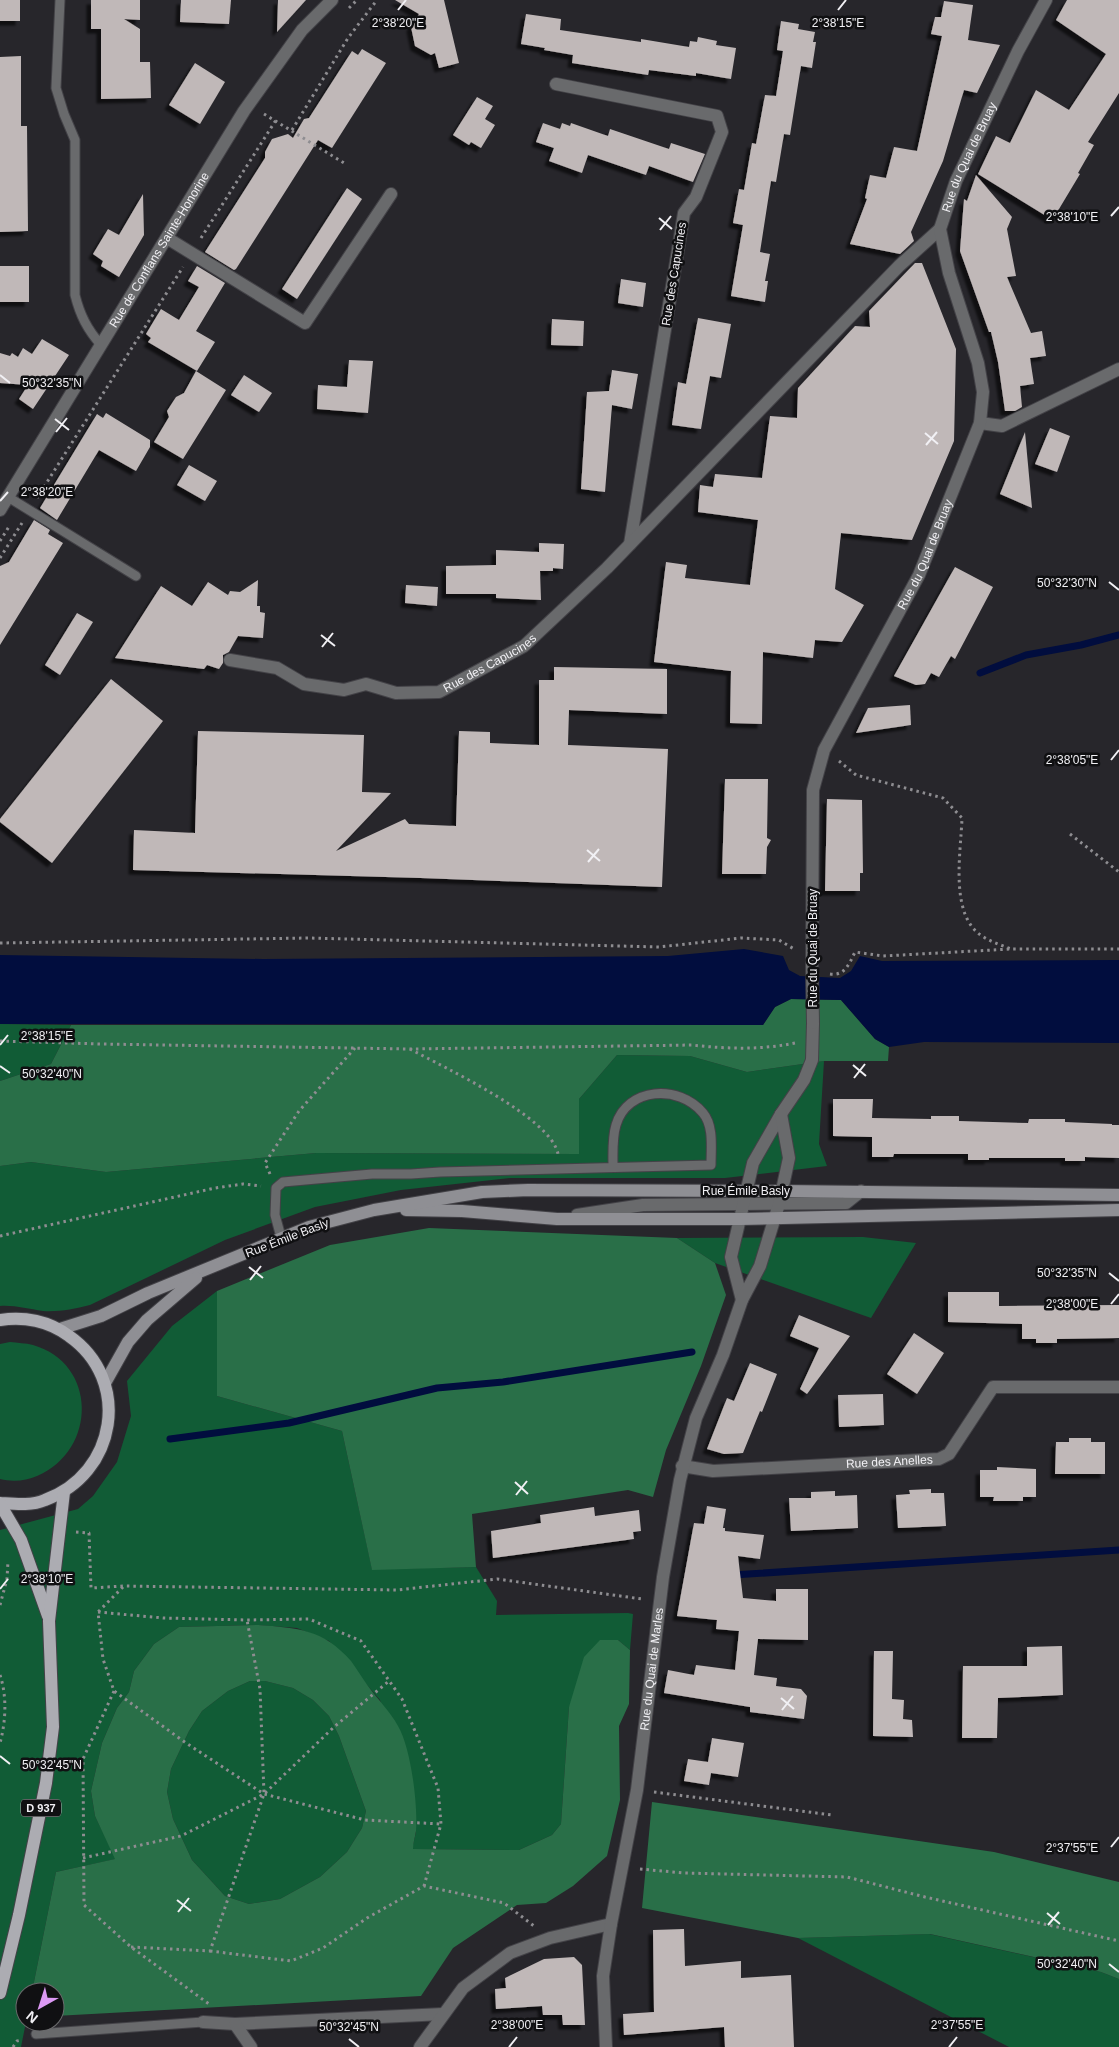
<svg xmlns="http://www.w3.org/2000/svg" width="1119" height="2047" viewBox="0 0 1119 2047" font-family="Arial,sans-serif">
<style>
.green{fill:#115c36}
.forest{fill:#296f48;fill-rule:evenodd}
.water{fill:#010d3e}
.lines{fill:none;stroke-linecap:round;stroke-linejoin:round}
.stream{stroke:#010d3e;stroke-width:7}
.building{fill:#c0b8b8;filter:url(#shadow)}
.service-casing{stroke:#434247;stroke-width:11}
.minor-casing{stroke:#434247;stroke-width:14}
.tertiary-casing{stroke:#434247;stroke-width:14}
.secondary-casing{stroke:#434247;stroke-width:14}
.primary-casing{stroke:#434247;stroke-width:14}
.path{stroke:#8e8d91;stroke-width:3;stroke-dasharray:2.5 4;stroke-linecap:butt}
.service{stroke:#696a6c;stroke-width:9}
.minor{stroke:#696a6c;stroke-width:12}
.tertiary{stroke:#696a6c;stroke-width:12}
.secondary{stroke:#8f8f94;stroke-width:12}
.primary{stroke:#acacb2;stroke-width:12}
.tertiary-bridge-casing{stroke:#434247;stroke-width:14;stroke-linecap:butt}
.tertiary-bridge{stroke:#696a6c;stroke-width:12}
.ticks{fill:none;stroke:#f1f0f4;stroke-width:2}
.labels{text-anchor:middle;stroke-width:5;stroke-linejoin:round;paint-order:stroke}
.shield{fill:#101012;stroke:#aeadb0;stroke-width:1}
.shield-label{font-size:11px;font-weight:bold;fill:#f1f0f4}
.street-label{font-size:12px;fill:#f1f0f4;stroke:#101012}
.ticks-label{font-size:12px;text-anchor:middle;fill:#f1f0f4;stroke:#101012;stroke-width:5;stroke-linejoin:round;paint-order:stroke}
</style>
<defs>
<filter id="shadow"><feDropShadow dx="-4.5" dy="4.5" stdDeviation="1" flood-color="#0009"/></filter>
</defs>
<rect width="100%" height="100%" fill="#27262b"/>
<g class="green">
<polygon points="0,1024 71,1025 51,1064 0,1081"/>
<path d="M 617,1055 L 690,1056 L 747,1072 L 824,1061 L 819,1144 L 827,1166 L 725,1178 L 510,1178 L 401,1190 L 315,1207 L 225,1240 L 90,1305 C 74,1309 59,1312 43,1311 C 28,1309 15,1305 0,1306 L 0,1166 L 31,1162 L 106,1172 L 316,1153 L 579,1154 L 579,1099 Z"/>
<polygon points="863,1237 916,1243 871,1318 715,1263 677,1238"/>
<polygon points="217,1291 217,1396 342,1431 372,1569 476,1567 497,1601 496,1615 628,1613 633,1614 630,1650 618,1640 569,1707 561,1824 552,1835 519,1850 412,1849 416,1832 380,1700 329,1641 297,1628 258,1625 179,1627 154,1644 134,1671 129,1692 117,1708 102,1743 91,1791 95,1816 116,1859 56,1872 32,1992 25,1992 26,2022 21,2047 0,2047 0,1530 78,1509 93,1496 117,1462 131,1416 127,1381 172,1326"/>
<path d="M 10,1342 C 17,1343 26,1343 33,1345 C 97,1363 98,1450 37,1476 C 26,1481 12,1482 0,1479 L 0,1344 Z"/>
<polygon points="250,1681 265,1681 293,1688 313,1700 329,1716 339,1736 366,1811 362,1828 347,1852 320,1877 280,1899 249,1904 225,1896 192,1860 173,1819 167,1792 171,1769 189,1731 202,1711 228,1691"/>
<polygon points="929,1934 1101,1972 1119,1979 1119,2047 1009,2047 798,1938"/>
</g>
<g class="forest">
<polygon points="791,999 841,1000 875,1039 889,1047 888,1061 824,1061 747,1072 690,1056 617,1055 579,1099 579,1154 316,1153 106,1172 31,1162 0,1166 0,1081 51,1064 71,1025 763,1025 775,1007"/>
<polygon points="429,1228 677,1238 715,1263 726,1295 701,1366 666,1450 653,1497 628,1490 472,1514 476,1567 372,1570 342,1431 217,1396 217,1291 330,1245"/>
<path d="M 258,1625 C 298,1628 323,1629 351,1661 C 357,1669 362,1678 368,1686 C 378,1700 390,1711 398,1726 C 411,1748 418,1805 416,1831 C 415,1837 413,1843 413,1849 L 519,1850 L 552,1835 L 561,1824 L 569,1707 L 584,1657 L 600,1640 L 618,1640 L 630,1650 L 629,1704 L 619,1726 L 620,1800 L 607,1856 L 573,1886 L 546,1903 L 517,1905 L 453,1948 L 421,1996 L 55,2016 L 55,1992 L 32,1992 L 56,1872 L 115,1859 L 95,1816 L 91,1791 L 102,1743 L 117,1708 L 129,1692 L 134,1671 L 154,1644 L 179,1627 ZM 250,1681 L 265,1681 L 293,1688 L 313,1700 L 329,1716 L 339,1736 L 366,1811 L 362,1828 L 347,1852 L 320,1877 L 280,1899 L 249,1904 L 225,1896 L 192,1860 L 173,1819 L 167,1792 L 171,1769 L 189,1731 L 202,1711 L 228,1691 Z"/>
<polygon points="652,1802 994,1852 1119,1882 1119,1979 1101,1972 930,1934 798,1938 642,1908"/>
</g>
<polygon class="water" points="744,949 783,956 789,970 800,976 840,978 851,971 860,956 882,961 1119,960 1119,1043 924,1042 889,1047 875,1039 841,1000 791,999 775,1007 763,1025 0,1024 0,955 263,959 668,956"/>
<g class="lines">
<g class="stream">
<polyline points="980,673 1026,655 1081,645 1119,635"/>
<polyline points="170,1439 289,1423 437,1388 503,1382 692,1352"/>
<polyline points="733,1575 1119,1550"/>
</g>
</g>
<g class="building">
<rect x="0" y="0" width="20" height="21"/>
<polygon points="91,0 140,0 140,20 124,19 140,29 140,62 150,62 151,98 101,99 101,29 91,29"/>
<polygon points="181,0 231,0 229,24 180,22"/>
<polygon points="278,0 306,0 277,32"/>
<polygon points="395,0 444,0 459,63 439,68 435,53 431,55 415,46 411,27 419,14"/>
<polygon points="1067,0 1119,0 1119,93 1088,142 1094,145 1078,173 1080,174 1056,214 1054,213 1051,219 978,174 996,136 1010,143 1036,90 1069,110 1106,54 1056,20"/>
<polygon points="944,1 973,5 968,40 1000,45 977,93 964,90 943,161 911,232 914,241 900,254 850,244 867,199 865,198 870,175 886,178 894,147 917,151 942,36 931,34 935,17 941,17"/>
<polygon points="526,14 561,19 560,30 641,42 641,39 689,47 690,41 697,42 698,37 717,41 716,45 736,48 731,79 696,73 696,76 649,70 648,75 572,63 573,55 544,50 545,48 521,44"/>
<polygon points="781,21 799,24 798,29 815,32 813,42 816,42 812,68 801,66 790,135 784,134 776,182 771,181 760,252 770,254 765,281 768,281 765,302 731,296 743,225 733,223 739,189 744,190 752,143 756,144 765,95 776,96 783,51 777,50"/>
<polygon points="362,49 386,63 332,148 318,140 236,269 234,270 205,252 265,158 265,152 272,139 288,134 293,138 304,119 309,118 352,51 358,55"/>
<polygon points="21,56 21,126 27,126 28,231 0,232 0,57"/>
<polygon points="195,63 225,82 200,124 169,105"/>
<polygon points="477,97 493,106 485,119 495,125 481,148 471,142 469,145 453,135"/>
<polygon points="543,123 560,129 562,123 570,126 571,123 608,136 610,129 669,149 671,143 705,154 693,182 649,166 646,175 588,155 582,173 549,161 554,148 536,142"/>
<polygon points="976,175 1012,217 1007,229 1016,276 1007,277 1031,333 1042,331 1046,356 1030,358 1034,384 1020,386 1022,407 1015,411 1005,411 998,362 991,332 989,332 960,251 964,199 967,201"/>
<polygon points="347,188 362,199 297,299 282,289"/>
<polygon points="143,194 144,235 119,277 101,266 103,261 93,254 108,229 119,235"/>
<polygon points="915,263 922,263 956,349 954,441 912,540 841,533 835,589 864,605 842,642 815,640 813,658 763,652 762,724 730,723 731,671 654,662 666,562 687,565 685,578 750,585 758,520 698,512 700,485 713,487 715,474 762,478 770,416 797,418 798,388 855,326 870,327 869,311"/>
<rect x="0" y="266" width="29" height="36"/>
<polygon points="197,266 225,283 196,331 215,342 197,371 148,342 151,338 146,334 161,309 179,320 199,287 188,281"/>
<polygon points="621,279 646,283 643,307 618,303"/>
<polygon points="698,318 731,324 721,378 710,376 701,429 672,425 678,382 686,384"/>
<polygon points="552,319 584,321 583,346 551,345"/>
<polygon points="42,339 69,355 33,409 19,399 28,385 0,383 0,353 10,356 12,353 18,357 23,348 32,354"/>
<polygon points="349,360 373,361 368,413 317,409 318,385 347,387"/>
<polygon points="612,370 638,374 632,409 612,405 605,492 581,489 587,392 609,391"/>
<polygon points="196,371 226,390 183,459 154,442 169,417 167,411 176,397 184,393"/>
<polygon points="244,375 272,393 259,412 231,395"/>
<polygon points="106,413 150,440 150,447 136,471 99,450 57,520 40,508 97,414 103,418"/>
<polygon points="1050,428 1070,436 1057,472 1035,464"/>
<polygon points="1025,432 1032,508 1000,494"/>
<polygon points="189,465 217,481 205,501 177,485"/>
<polygon points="34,520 50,530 48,534 63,543 0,645 0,566 9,562"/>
<polygon points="539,543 564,544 563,569 553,568 553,571 540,571 541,600 496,598 496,594 446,594 446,566 496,565 496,550 539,552"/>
<polygon points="955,567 993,587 955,659 951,656 939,677 931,673 925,684 916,685 894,676"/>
<polygon points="258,580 257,606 260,606 260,612 265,613 263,638 238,636 229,652 223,655 223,663 219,669 207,665 204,669 115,658 161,586 192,606 208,582 228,595 230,591 240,592"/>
<polygon points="406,585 438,587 437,606 405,603"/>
<polygon points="77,613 93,622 60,675 45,665"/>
<polygon points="554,667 667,669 667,714 569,710 568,745 668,749 662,887 421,878 133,870 134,830 195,833 198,731 364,735 362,792 391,793 336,851 405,819 409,824 456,826 459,731 490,732 490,743 539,745 539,680 554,680"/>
<polygon points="111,679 163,721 52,863 0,822 0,819"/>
<polygon points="910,705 911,725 856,733 868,708"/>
<polygon points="725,779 768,779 767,838 771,840 767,847 766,874 722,874"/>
<polygon points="827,799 862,800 863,873 860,873 860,891 825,891"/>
<polygon points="833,1099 873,1099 872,1118 931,1119 931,1116 959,1116 959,1121 1028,1123 1029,1119 1065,1119 1065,1122 1112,1124 1112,1125 1119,1125 1119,1158 1085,1157 1085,1161 1065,1161 1065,1158 989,1158 989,1160 968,1160 968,1154 894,1154 893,1157 872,1157 872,1137 833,1136"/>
<polygon points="948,1292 999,1292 999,1306 1119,1305 1119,1338 1057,1339 1057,1343 1036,1343 1036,1339 1022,1339 1022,1324 948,1322"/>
<polygon points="799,1315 850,1336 807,1394 800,1389 819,1348 790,1336"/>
<polygon points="914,1333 944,1353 917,1394 887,1374"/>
<polygon points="750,1363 777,1374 762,1412 760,1411 743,1453 724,1454 707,1449 727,1398 734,1401"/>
<polygon points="883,1394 884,1425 839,1427 838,1395"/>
<polygon points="1069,1438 1091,1438 1091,1442 1105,1442 1105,1474 1055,1474 1056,1442 1069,1442"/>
<polygon points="997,1467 1036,1469 1036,1497 1023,1497 1023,1501 993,1501 994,1497 980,1497 980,1470 997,1470"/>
<polygon points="931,1489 931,1493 944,1493 946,1526 898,1528 896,1495 910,1494 909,1490"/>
<polygon points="835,1491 835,1496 857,1495 858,1528 791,1531 789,1498 811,1498 811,1492"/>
<polygon points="707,1506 726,1509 723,1528 725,1528 725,1531 764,1535 760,1559 738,1556 743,1598 776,1601 776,1589 808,1589 808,1640 758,1639 754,1675 777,1678 776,1686 801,1689 807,1696 804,1719 750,1712 750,1707 664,1693 668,1670 694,1675 696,1665 735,1670 739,1631 716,1629 717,1620 677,1616 694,1523 704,1524"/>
<polygon points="594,1507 595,1516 639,1510 641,1531 633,1532 634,1539 493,1558 491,1531 541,1523 540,1515"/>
<polygon points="1062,1646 1063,1695 998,1698 997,1738 962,1738 963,1666 1027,1666 1027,1647"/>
<polygon points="874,1651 893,1651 892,1699 904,1700 903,1719 912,1720 913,1737 873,1736"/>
<polygon points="712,1738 744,1743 738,1777 711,1773 709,1785 684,1781 688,1759 708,1762"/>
<polygon points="684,1929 685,1966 741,1961 741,1978 791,1975 794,2047 725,2047 724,2027 624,2035 623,2014 654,2012 653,1930"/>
<polygon points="574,1957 582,1965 585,2025 563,2025 562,2015 543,2015 542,2006 496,2009 495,1989 506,1988 505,1978 544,1959"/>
</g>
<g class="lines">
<g class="service-casing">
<g id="service">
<path d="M 60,0 L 56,88 L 64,114 L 75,140 L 75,295 C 80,315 87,329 101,345"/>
<polyline points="8,497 136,576"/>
<path d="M 281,1237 L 275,1215 L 276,1188 L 283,1182 L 372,1174 L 411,1174 L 440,1172 L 711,1165 C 711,1148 714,1126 703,1113 C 679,1084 627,1087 616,1125 C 612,1138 613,1153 613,1167"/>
<polyline points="36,2034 203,2022"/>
</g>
</g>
<g class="minor-casing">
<g id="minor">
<polyline points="556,84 717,116 722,132 696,197 684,213 630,544"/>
<polyline points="167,238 305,323 391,194"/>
<polyline points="980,423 1002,426 1119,369"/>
<path id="s1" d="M 0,510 L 244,111 L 302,30 L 332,0"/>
<path id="s2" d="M 230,660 L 277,668 L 304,684 L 344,690 L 366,684 L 396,693 L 439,692 L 524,646 L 607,568 L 899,266 L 940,229"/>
<path id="s3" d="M 682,1466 L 713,1471 L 939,1459 L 949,1454 L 993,1387 L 1119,1387"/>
<polyline points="203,2022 235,2024 443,2014"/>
<polyline points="235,2024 251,2047"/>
<polyline points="420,2047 463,1988 510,1953 550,1938 611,1924"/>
</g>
</g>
<g class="tertiary-casing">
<g id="tertiary">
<path id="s4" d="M 812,967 L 813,790 L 824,750 L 919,575 L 980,423 L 983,392 L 978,363 L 949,273 L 940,229 L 956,181 L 1018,51 L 1046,0"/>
<polyline points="577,1215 643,1205 846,1203 861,1191"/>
<polyline points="742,1300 731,1257 753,1163 781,1114 804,1080 812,1060 813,1023"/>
<path id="s5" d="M 606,2047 L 603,1976 L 611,1924 L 637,1790 L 663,1577 L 680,1480 L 696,1418 L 723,1355 L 742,1300 L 760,1266 L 779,1204 L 789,1158 L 781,1114"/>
</g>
</g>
<g class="secondary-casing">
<g id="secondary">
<polyline points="406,1210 462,1211 557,1219 740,1219 1119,1210"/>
<polyline points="60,1329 101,1316 148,1293 309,1227 374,1210 482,1192 528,1190 783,1191 1119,1195"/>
<polyline points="105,1383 128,1342 147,1320 196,1278"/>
</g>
</g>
<g class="primary-casing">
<g id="primary">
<path d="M 0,1320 C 24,1316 49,1321 69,1336 C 132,1380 117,1474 45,1500 C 31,1506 15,1504 0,1503"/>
<polyline points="0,1504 21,1540 48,1616"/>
<polyline points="0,1993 19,1915 46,1783 53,1727 49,1621 64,1492"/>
</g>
</g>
<g class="path">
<polyline points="349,8 357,0"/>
<polyline points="264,114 344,163"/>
<polyline points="292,130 348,38 377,0"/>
<polyline points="201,238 276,120"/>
<polyline points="37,498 183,267"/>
<polyline points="0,541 10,525"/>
<polyline points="0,558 22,523"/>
<path d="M 839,761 L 856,775 L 943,798 L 962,818 C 961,852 949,915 982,936 C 991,942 1001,945 1011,949"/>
<polyline points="1070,834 1119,872"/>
<polyline points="0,943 309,938 659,947 741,938 779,940 794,949"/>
<path d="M 830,974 C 845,976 849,964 855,952 L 883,956 L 1011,949 L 1119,949"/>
<path d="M 0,1041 L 101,1044 L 410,1049 L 692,1045 C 727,1049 761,1050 795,1043"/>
<path d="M 410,1049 C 443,1067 551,1117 558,1154"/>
<polyline points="270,1174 265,1163 299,1111 355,1048"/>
<polyline points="0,1236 215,1188 243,1184 261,1186"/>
<polyline points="76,1532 89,1533 91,1588 123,1586 397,1590 497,1579 642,1599"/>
<polyline points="123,1587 98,1612 103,1659 114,1691 186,1743 264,1794 365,1820 441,1824"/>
<polyline points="0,1605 7,1579 8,1561"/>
<polyline points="98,1612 163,1618 247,1620 309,1619 361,1641 402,1699 438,1788 441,1824 424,1886"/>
<path d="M 0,1675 C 7,1696 6,1721 0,1743"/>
<polyline points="114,1691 83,1759 84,1905 131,1947 209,2004"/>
<polyline points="654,1792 832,1815"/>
<polyline points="83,1858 181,1836 264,1794 334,1727 389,1681"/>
<polyline points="640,1869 684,1873 847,1877 925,1897 1119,1941"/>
<polyline points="131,1947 210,1951 264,1794 260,1689 247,1620"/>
<polyline points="210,1951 291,1961 323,1948 367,1918 424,1886 504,1903 534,1926"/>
<polyline points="13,2047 17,2041 22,2040"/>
</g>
<use href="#service" class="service"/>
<use href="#minor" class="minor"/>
<use href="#tertiary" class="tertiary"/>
<use href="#secondary" class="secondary"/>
<use href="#primary" class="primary"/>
<g class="tertiary-bridge-casing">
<polyline id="tertiary-bridge" points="812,967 813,1023"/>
</g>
<use href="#tertiary-bridge" class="tertiary-bridge"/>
</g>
<path class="ticks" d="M 398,10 L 406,0M 838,10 L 846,0M 1111,216 L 1119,207M 659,218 L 672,229M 660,230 L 671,216M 0,375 L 10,383M 55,419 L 69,430M 56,432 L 67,418M 925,433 L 938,444M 926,445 L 937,432M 0,501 L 8,492M 1109,582 L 1119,590M 321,635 L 335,646M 322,647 L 333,633M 1111,760 L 1119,750M 587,850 L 600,861M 588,862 L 599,849M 0,1045 L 8,1035M 853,1065 L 866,1076M 0,1066 L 10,1073M 854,1078 L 865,1064M 249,1267 L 263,1278M 1109,1273 L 1119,1281M 250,1280 L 261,1266M 1111,1304 L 1119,1294M 515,1482 L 528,1494M 516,1495 L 527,1481M 0,1589 L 8,1579M 781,1698 L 794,1709M 782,1710 L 793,1696M 0,1756 L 10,1764M 1111,1847 L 1119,1837M 177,1900 L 191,1911M 178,1912 L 189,1898M 1047,1913 L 1060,1924M 1048,1925 L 1059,1912M 1109,1964 L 1119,1972M 349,2039 L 359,2047M 509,2047 L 517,2037M 949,2047 L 957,2037"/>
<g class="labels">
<rect class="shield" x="21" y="1799.5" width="40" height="17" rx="4"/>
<g class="shield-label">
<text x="41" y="1812">D 937</text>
</g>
<g class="street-label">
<text dy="4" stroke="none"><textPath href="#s4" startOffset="859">Rue du Quai de Bruay</textPath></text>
<text dy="4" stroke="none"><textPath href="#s1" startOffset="305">Rue de Conflans Sainte-Honorine</textPath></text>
<text transform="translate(674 274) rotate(-81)" y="4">Rue des Capucines</text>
<text dy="4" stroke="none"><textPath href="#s4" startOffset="439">Rue du Quai de Bruay</textPath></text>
<text dy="4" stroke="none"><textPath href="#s2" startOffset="275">Rue des Capucines</textPath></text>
<text transform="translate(813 948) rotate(-90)" y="4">Rue du Quai de Bruay</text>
<text x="746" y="1195">Rue Émile Basly</text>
<text transform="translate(287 1238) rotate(-21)" y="4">Rue Émile Basly</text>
<text dy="4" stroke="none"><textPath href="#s3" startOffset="208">Rue des Anelles</textPath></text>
<text dy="4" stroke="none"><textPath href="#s5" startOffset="382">Rue du Quai de Marles</textPath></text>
</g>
</g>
<g class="ticks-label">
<text x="398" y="27">2°38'20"E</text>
<text x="838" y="27">2°38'15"E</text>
<text x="1072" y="221">2°38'10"E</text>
<text x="52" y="387">50°32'35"N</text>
<text x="47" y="496">2°38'20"E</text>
<text x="1067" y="587">50°32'30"N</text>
<text x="1072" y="764">2°38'05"E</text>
<text x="47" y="1040">2°38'15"E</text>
<text x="52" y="1078">50°32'40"N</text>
<text x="1067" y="1277">50°32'35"N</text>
<text x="1072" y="1308">2°38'00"E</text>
<text x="47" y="1583">2°38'10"E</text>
<text x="52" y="1769">50°32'45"N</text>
<text x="1072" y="1852">2°37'55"E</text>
<text x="1067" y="1968">50°32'40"N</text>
<text x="517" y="2029">2°38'00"E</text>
<text x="957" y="2029">2°37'55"E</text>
<text x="349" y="2031">50°32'45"N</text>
</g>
<g transform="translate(40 2007) rotate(219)"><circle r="24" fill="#101012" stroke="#6a6a6c"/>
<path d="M0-4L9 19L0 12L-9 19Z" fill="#dc99f4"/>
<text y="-8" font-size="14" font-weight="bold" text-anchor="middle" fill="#f1f0f4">N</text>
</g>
</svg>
